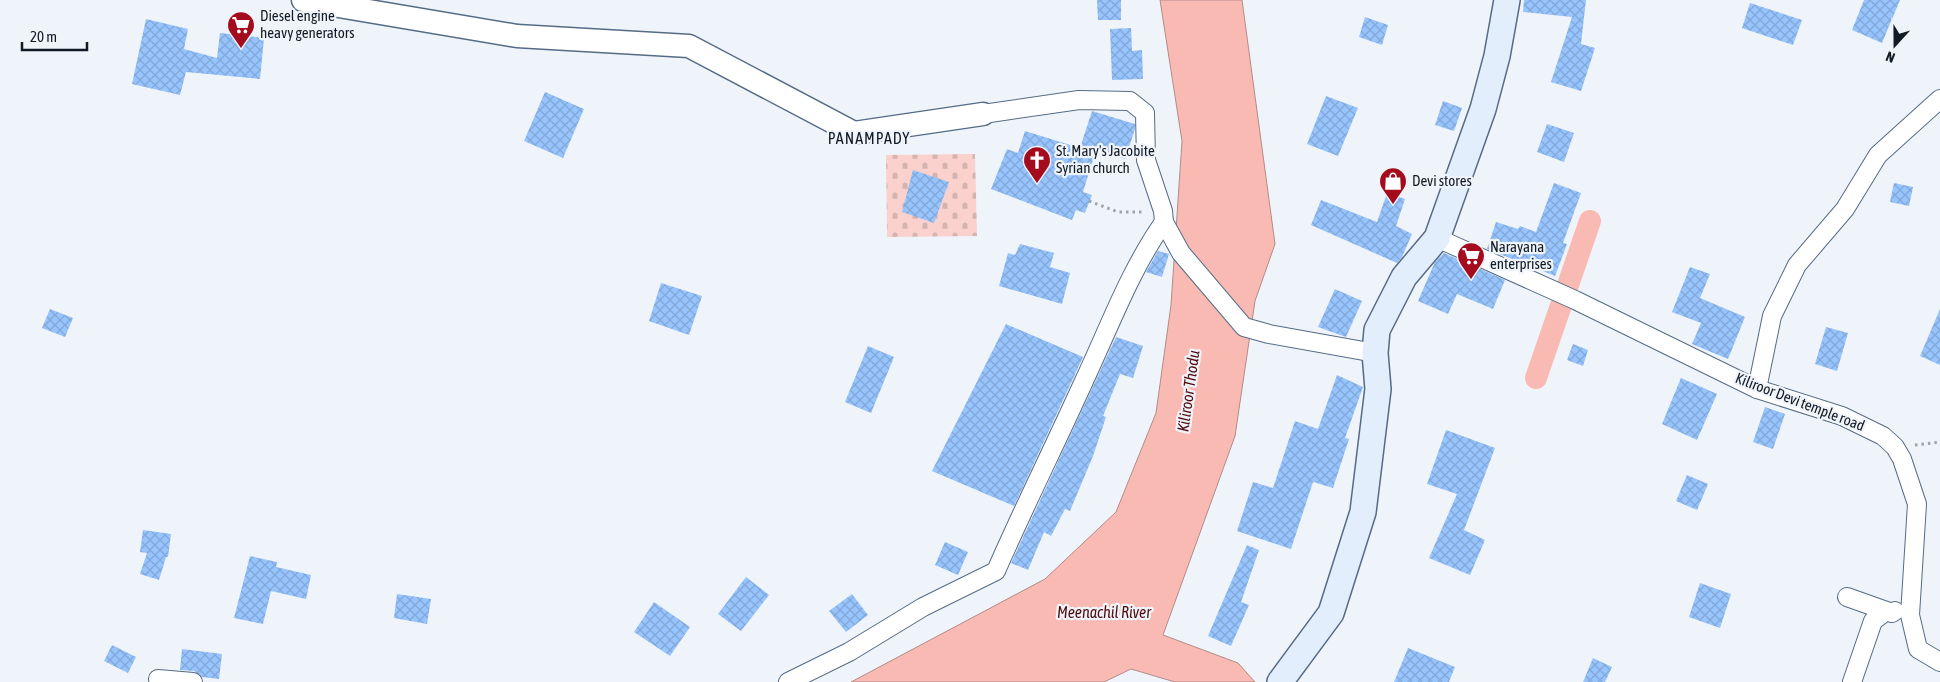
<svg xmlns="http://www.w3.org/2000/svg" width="1940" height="682" viewBox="0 0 1940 682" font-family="'Asap Condensed',sans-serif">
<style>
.cemetery{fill:url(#cemetery-stones)}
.water{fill:#fabab4;stroke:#b48a89}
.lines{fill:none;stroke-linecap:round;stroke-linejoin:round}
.canal{stroke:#fabab4;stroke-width:22}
.building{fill:url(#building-cross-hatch)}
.minor-casing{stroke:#556b85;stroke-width:20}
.tertiary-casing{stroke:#556b85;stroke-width:25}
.secondary-casing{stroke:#556b85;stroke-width:28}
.path{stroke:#9da3ab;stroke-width:3;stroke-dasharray:2.5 4;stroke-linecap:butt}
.minor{stroke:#fff;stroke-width:18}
.tertiary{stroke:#fff;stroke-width:22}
.secondary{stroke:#e3eefc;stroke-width:25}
.labels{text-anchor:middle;stroke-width:4.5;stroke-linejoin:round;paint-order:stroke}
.poi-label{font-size:15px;fill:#121a25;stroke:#eff4fa;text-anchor:start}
.street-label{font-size:15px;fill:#121a25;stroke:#eff4fa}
.neighbourhood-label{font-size:16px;letter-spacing:1px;fill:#121a25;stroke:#eff4fa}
.water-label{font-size:16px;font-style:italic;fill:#500c0e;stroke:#eff4fa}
</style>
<defs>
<pattern id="cemetery-stones" width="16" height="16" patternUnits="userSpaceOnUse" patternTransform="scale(1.25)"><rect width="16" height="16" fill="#fad1cd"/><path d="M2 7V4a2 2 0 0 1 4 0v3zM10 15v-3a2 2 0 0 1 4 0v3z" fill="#d5b3b0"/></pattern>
<pattern id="building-cross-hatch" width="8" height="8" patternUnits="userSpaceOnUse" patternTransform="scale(1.25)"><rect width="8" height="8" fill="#97c4fd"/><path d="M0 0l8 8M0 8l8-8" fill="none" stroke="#81a8d9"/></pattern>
</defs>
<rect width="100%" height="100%" fill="#eff4fa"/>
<polygon class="cemetery" points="975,154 977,236 887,237 886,155"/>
<polygon class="water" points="1160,0 1242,0 1275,244 1255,301 1235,436 1163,635 1238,663 1255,682 1175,682 1131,669 1104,682 851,682 1045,579 1116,512 1156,413 1171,305 1182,141"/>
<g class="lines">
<polyline class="canal" points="1536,378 1590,221"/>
</g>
<g class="building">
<polygon points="1097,0 1121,0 1121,20 1098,20"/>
<polygon points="1524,0 1586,0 1581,44 1595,48 1581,91 1551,82 1572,17 1523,12"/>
<polygon points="1864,0 1900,0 1882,43 1852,30"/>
<polygon points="1750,3 1802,20 1793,45 1742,28"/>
<polygon points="1365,17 1388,25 1382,45 1359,37"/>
<polygon points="146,19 188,29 184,49 217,58 220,33 264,38 260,79 186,72 180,95 132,84"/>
<polygon points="1131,28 1132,51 1142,50 1143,79 1112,80 1110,29"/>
<polygon points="545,92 584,109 563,158 524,141"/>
<polygon points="1326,96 1358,108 1338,156 1307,144"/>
<polygon points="1443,101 1462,108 1454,131 1435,125"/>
<polygon points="1092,111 1135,124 1135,129 1125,159 1096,150 1083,192 1092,195 1085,213 1076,210 1072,220 991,189 1007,149 1018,153 1025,131 1080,148"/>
<polygon points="1547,124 1574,133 1564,162 1537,152"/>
<polygon points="913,170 949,182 934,223 902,212"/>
<polygon points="1554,183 1581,193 1563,243 1567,244 1555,276 1487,249 1496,222 1518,229 1520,226 1536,232"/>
<polygon points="1894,183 1913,187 1909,206 1890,202"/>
<polygon points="1387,193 1405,199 1396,226 1412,234 1402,257 1397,263 1311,225 1321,200 1377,222"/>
<polygon points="1020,244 1054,253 1050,267 1070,273 1062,304 999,286 1008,253 1015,255"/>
<polygon points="1158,251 1169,254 1162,277 1146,272"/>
<polygon points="1444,253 1505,280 1493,309 1457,294 1448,314 1418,301 1435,262"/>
<polygon points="1690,267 1710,274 1700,298 1745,317 1728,359 1692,344 1701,323 1672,312"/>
<polygon points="661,283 702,296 689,335 649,321"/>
<polygon points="1335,289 1362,301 1346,337 1318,327"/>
<polygon points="50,309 73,318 65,337 42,328"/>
<polygon points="1940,309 1940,365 1920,356"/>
<polygon points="1006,324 1083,357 1014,506 932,471"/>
<polygon points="1826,327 1848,333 1837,371 1815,364"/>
<polygon points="1116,337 1143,346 1133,378 1120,374 1103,416 1106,417 1093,456 1070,511 1065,509 1051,536 1044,532 1028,570 1011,563"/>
<polygon points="1573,344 1588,350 1583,366 1567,360"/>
<polygon points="868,346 894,357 871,413 845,402"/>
<polygon points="1337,375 1363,387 1345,438 1349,439 1333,488 1313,482 1291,549 1237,531 1253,482 1273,488 1295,421 1318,429"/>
<polygon points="1681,378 1717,394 1697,440 1662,424"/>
<polygon points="1765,407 1785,414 1773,449 1753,442"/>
<polygon points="1446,430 1495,448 1464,530 1485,540 1470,575 1429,558 1457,494 1427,484"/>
<polygon points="1687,475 1708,484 1697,510 1676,501"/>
<polygon points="143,530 171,534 168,557 166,557 159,580 140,574 147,553 140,552"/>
<polygon points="945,542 968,552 958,575 935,565"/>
<polygon points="1247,545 1259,550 1241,602 1249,605 1231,646 1208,636"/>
<polygon points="250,556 277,562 276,567 311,575 306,599 271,591 263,624 234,618"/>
<polygon points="746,577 769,595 741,631 718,614"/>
<polygon points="1700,583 1731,594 1720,628 1689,617"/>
<polygon points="397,594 431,599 427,624 394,618"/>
<polygon points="852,594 868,615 846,632 829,611"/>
<polygon points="654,602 690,627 670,656 634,632"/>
<polygon points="112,645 136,657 128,673 104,661"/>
<polygon points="1408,648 1455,667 1449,682 1394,682"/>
<polygon points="182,649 222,654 219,679 202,677 194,671 180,670"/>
<polygon points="1593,658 1612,667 1605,682 1583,682"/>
</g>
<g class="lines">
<g class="minor-casing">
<g id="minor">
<polyline points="983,114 1079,100 1130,101 1145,113 1146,160 1163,211 1164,222 1181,253 1244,327 1269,334 1375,353"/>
<polyline points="1437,238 1575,300 1757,389 1842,416 1883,436 1895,447 1902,459 1917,504 1910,615 1918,649 1940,662"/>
<polyline points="1757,389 1772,316 1797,265 1845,209 1878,155 1940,99"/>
<polyline points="1847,597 1892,613 1895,611"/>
<polyline points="158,679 193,682"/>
<path d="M 788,682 L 849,652 L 923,607 L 996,571 C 1024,507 1055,445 1084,381 C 1109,328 1130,270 1164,222"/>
<polyline points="1852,682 1873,621 1886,611"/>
</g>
</g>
<g class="tertiary-casing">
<polyline id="tertiary" points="303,0 517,36 689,46 854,133 983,114"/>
</g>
<g class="secondary-casing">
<polyline id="secondary" points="1280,682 1331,613 1363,512 1378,389 1375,353 1377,330 1404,277 1437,238 1483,109 1497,56 1507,0"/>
</g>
<g class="path">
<polyline points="1089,201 1118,212 1142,212"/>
<polyline points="1915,445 1940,442"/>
</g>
<use href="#minor" class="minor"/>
<use href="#tertiary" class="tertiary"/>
<use href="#secondary" class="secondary"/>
</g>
<defs>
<g id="supermarket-pin" transform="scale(1.4375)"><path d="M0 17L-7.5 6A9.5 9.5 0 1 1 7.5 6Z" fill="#a40b1d" stroke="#eff4fa"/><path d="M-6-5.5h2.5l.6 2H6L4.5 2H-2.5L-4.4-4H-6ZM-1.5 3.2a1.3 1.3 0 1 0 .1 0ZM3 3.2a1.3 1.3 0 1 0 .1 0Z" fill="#fff"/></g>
<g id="church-pin" transform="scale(1.4375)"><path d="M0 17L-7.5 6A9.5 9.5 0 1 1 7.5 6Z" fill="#a40b1d" stroke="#eff4fa"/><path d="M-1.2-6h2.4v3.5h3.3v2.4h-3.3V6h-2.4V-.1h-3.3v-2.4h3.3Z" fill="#fff"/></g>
<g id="shop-pin" transform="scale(1.4375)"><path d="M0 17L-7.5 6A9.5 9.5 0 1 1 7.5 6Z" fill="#a40b1d" stroke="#eff4fa"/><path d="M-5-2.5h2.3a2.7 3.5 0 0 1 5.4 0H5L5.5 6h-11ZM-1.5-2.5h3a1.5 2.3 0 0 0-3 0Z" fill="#fff"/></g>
</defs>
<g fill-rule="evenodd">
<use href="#supermarket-pin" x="241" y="25"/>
<use href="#church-pin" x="1037" y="160"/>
<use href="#shop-pin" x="1393" y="181"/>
<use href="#supermarket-pin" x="1471" y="256"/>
</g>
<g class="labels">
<g class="poi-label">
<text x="260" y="21">Diesel engine<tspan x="260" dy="17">heavy generators</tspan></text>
<text x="1056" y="156">St. Mary's Jacobite<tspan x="1056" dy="17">Syrian church</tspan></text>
<text x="1412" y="186">Devi stores</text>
<text x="1490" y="252">Narayana<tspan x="1490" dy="17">enterprises</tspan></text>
</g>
<g class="street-label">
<text transform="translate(1800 402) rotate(21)" y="5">Kiliroor Devi temple road</text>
</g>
<g class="neighbourhood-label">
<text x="869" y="144">PANAMPADY</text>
</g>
<g class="water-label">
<text transform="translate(1188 391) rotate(-82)" y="6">Kiliroor Thodu</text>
<text x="1104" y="618">Meenachil River</text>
</g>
</g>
<g transform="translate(1895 45) rotate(201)" stroke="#eff4fa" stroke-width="4" paint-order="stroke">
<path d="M0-4L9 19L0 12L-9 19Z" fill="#121a25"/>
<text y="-8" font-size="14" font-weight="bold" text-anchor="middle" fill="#121a25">N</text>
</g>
<path d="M22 42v8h65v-8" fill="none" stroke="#121a25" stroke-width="2.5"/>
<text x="30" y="42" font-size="15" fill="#121a25" stroke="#eff4fa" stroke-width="4" paint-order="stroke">20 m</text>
</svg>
